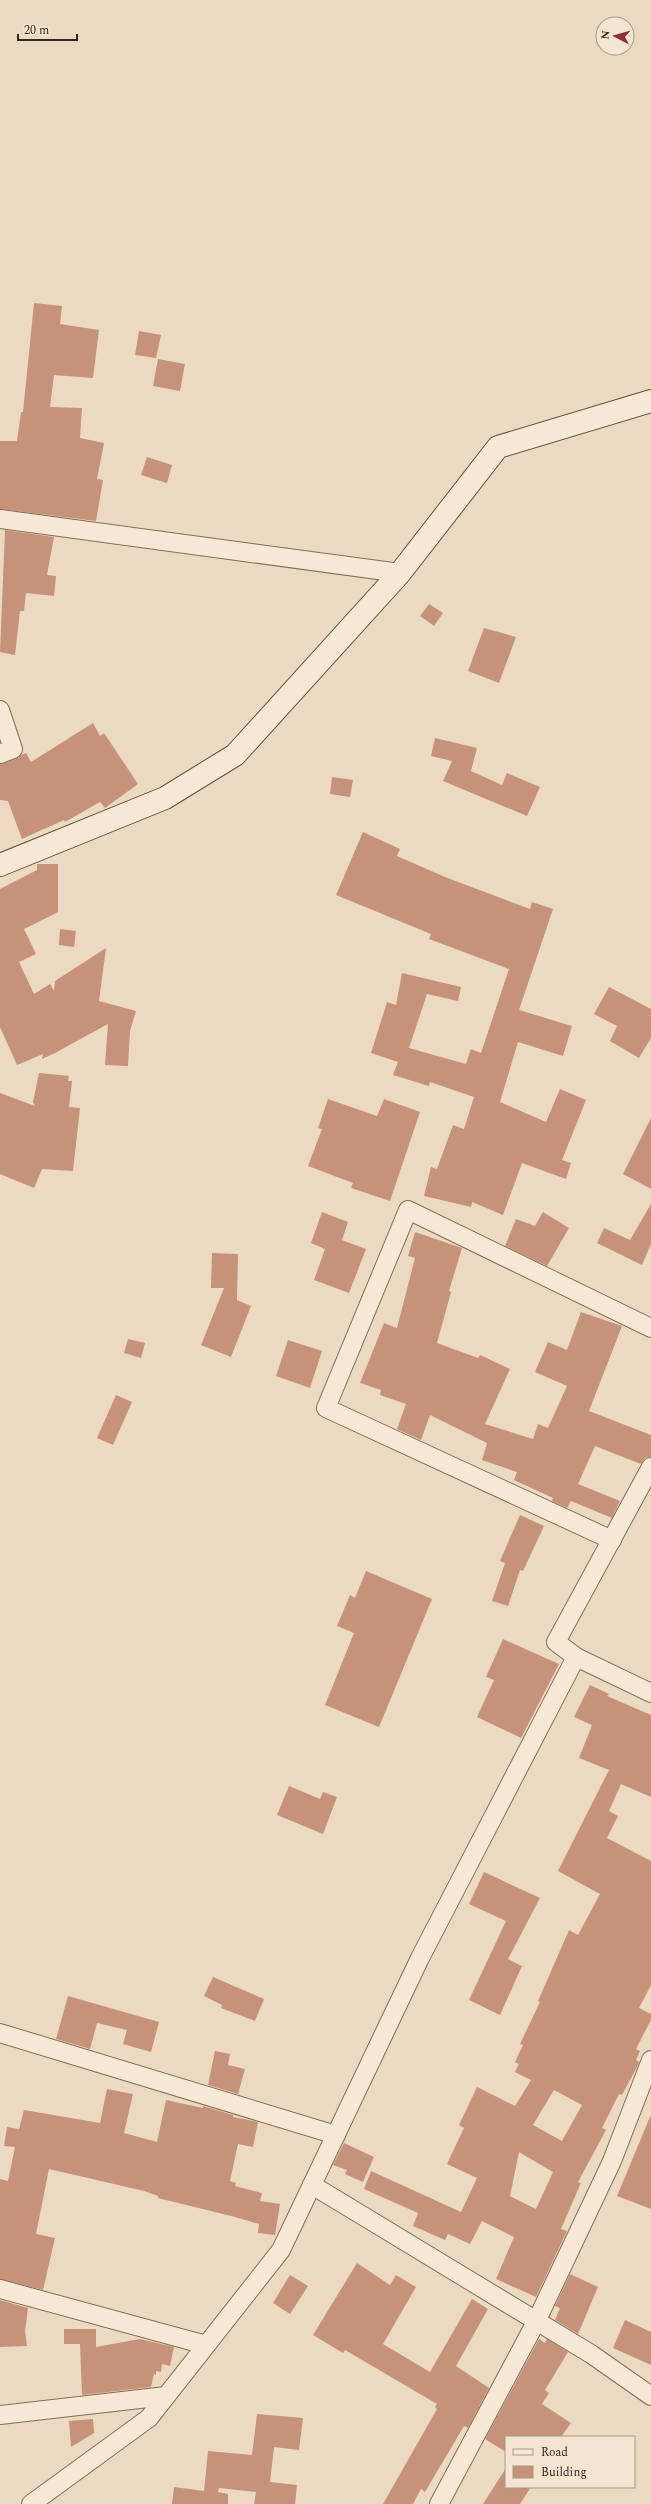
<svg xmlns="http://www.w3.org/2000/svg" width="651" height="2504" viewBox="0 0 651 2504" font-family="Spectral,serif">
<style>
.building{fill:#c6927a;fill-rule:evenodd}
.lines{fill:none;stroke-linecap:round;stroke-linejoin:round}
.minor-casing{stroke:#836c5a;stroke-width:20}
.secondary-casing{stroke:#654d3d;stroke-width:24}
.minor{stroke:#f6e8d4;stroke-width:18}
.secondary{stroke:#f6e8d4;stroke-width:22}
</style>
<rect width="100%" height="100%" fill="#ebdac1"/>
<g class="building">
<polygon points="34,303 62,306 60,324 99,330 93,378 54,375 50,407 82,408 80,438 104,443 97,479 103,480 96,521 0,509 0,441 17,441 21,412 23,412"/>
<polygon points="139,331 161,335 156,358 135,355"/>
<polygon points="158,359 185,364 180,391 153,386"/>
<polygon points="147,457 172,465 167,483 141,475"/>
<polygon points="5,530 54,537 47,575 56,576 54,596 26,593 24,611 20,611 15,655 0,652"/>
<polygon points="429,604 443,613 434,626 420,616"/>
<polygon points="484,628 516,637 499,683 468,671"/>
<polygon points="93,723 100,736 104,733 138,784 105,808 100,802 65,822 64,820 22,839 8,801 0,800 0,764 26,753 31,762"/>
<polygon points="435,738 477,748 471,771 502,785 507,773 540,787 527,816 443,781 452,761 431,756"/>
<polygon points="332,777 353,780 350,797 330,794"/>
<polygon points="363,832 400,849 397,856 445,877 530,909 532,902 553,909 519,1010 572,1026 563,1056 518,1042 500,1102 546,1122 560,1089 586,1100 562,1160 571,1163 566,1179 522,1163 503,1215 472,1202 471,1207 424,1196 431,1167 437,1169 453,1125 464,1129 474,1097 430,1082 429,1086 393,1075 398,1062 371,1053 387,1002 396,1005 402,973 461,987 458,1001 427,994 409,1048 466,1064 471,1049 481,1053 509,969 429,939 431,934 336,895"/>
<polygon points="37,864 58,864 58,912 24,929 36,954 19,962 34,994 50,984 54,991 55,981 106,948 99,1001 136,1011 130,1031 128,1066 105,1065 108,1024 55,1053 42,1059 43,1054 17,1065 0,1027 0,889 37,870"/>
<polygon points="60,929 76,931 74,947 59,945"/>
<polygon points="609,987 651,1009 651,1038 639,1058 610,1041 617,1026 594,1014"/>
<polygon points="39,1073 69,1076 68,1081 72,1081 69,1107 80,1108 73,1171 42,1169 34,1188 0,1174 0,1093 35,1106 33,1102"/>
<polygon points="328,1099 377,1116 384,1099 420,1112 390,1201 351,1188 353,1183 308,1166 322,1129 318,1128"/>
<polygon points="651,1118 651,1189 623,1174"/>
<polygon points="651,1204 651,1244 642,1265 597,1243 604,1228 630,1240"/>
<polygon points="322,1212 348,1222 342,1240 366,1249 349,1293 314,1280 325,1249 311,1243"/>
<polygon points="543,1212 569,1228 547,1266 505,1246 516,1219 535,1226"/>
<polygon points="415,1232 462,1248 449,1291 451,1292 437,1343 478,1358 480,1355 510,1369 485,1424 533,1439 538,1424 548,1428 567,1386 535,1372 548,1342 567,1350 581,1312 622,1326 589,1411 651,1435 651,1457 645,1458 641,1464 595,1446 578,1484 620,1501 612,1518 571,1501 567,1508 552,1501 553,1498 514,1480 517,1472 482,1460 487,1443 430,1415 421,1440 397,1429 406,1404 380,1395 381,1390 360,1383 384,1323 397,1328 415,1258 408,1256"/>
<polygon points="212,1253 238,1254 237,1300 251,1306 231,1357 201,1345 224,1288 211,1288"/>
<polygon points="128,1339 145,1343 141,1358 124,1353"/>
<polygon points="288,1340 322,1351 310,1388 276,1376"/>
<polygon points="116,1395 132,1402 113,1445 97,1438"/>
<polygon points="520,1515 544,1526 523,1571 520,1570 508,1606 492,1601 505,1563 500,1561"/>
<polygon points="366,1571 432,1599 379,1727 325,1705 354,1633 337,1626 350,1595 355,1598"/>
<polygon points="503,1639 559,1664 521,1738 477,1717 494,1680 486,1677"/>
<path d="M 590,1685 L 609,1694 L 607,1696 L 651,1715 L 651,1797 L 621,1784 L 609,1811 L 618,1816 L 607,1838 L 651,1861 L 651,1985 L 639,2008 L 651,2014 L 651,2020 L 636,2049 L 640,2051 L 636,2060 L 639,2062 L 638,2065 L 622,2095 L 619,2094 L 602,2128 L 606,2130 L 578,2182 L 581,2183 L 561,2229 L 567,2231 L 536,2297 L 496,2279 L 514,2237 L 482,2221 L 470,2244 L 448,2234 L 445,2240 L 413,2226 L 418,2213 L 364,2189 L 371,2171 L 461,2212 L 477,2178 L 447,2164 L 464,2128 L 459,2125 L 477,2087 L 515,2106 L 531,2080 L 515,2072 L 519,2064 L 515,2062 L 523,2045 L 520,2044 L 540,2002 L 538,2001 L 569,1930 L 578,1935 L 600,1894 L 558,1871 L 609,1770 L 579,1758 L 592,1725 L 574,1717 ZM 554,2090 L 582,2105 L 562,2141 L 533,2125 ZM 519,2152 L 553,2172 L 536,2209 L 510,2196 Z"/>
<polygon points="289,1786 320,1799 323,1792 337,1797 323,1834 277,1815"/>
<polygon points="484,1872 540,1898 508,1959 522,1966 500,2015 469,2000 506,1921 469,1904"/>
<polygon points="213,1977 264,1999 255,2021 221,2008 222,2005 204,1996"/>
<polygon points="68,1996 159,2022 151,2052 123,2044 127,2030 97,2023 90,2049 56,2039"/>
<polygon points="215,2051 230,2054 228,2065 245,2069 238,2094 208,2085"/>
<polygon points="107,2089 133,2094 124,2133 157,2142 166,2100 203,2108 203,2106 233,2115 233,2117 258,2122 253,2147 238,2144 230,2181 236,2183 235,2186 262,2193 260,2201 280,2204 275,2235 258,2233 259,2224 235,2217 158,2198 158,2196 144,2191 49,2169 36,2234 55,2238 43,2290 0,2279 0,2179 8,2181 15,2147 4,2146 7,2127 19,2129 24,2110 100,2123"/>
<polygon points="650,2117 651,2117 651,2209 617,2196"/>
<polygon points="344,2143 374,2157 363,2182 345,2174 347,2170 333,2165"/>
<polygon points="357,2263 390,2285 396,2275 416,2287 383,2344 430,2372 472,2299 488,2309 456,2366 489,2388 468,2428 464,2426 425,2492 421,2489 413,2504 383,2504 437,2409 435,2407 437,2404 345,2350 343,2353 313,2335"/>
<polygon points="570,2274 598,2287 578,2334 555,2320 560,2308 555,2306"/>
<polygon points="290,2275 308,2286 290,2314 273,2303"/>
<polygon points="0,2300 28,2308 25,2331 27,2346 0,2347"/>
<polygon points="625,2320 651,2332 651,2365 613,2348"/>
<polygon points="64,2329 96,2329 96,2347 140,2339 174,2347 170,2366 162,2364 161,2372 156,2371 156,2375 154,2374 151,2387 82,2395 80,2344 64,2344"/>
<polygon points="539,2339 545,2343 547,2339 568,2352 545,2390 549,2393 542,2404 571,2423 561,2437 506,2437 506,2452 485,2439"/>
<polygon points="257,2414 303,2418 299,2450 274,2447 270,2482 297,2485 295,2504 254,2504 256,2492 219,2488 218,2492 228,2494 228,2504 172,2504 174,2487 204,2491 208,2451 252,2455"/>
<polygon points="93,2419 94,2433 71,2447 69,2421"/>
<polygon points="506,2468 506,2487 531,2487 520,2504 483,2504"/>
</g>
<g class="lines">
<g class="minor-casing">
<g id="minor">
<polyline points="0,519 400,573"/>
<polyline points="0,710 13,749 0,754"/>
<polyline points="612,1540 326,1408 408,1210 651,1328"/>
<polyline points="576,1657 651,1693"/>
<polyline points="0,2033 336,2135"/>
<polyline points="312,2185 591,2354 651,2396"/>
<polyline points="0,2289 206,2345"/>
<polyline points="0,2415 166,2396"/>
<polyline points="31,2504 149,2418 281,2250 420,1958 576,1657 556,1642 651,1467"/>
<polyline points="439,2504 536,2322 612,2161 651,2060"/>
</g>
</g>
<g class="secondary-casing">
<polyline id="secondary" points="0,865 165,798 235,755 400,573 498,447 651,401"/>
</g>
<use href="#minor" class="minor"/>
<use href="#secondary" class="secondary"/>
</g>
<rect x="505" y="2436" width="130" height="52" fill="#f3e5d0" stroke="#a79988"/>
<rect x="513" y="2449" width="20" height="6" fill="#f6e8d4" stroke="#a79988"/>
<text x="541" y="2456" font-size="12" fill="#34261d">Road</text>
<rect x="513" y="2466" width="20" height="12" fill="#c6927a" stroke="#a79988"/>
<text x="541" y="2476" font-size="12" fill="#34261d">Building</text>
<g transform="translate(615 36) rotate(276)"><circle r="19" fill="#f3e5d0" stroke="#a79988"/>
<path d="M0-3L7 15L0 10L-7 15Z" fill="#8e2e38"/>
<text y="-6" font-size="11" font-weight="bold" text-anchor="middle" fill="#34261d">N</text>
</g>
<path d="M18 34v6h59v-6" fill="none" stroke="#34261d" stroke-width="2"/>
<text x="24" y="34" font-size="12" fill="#34261d" stroke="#f3e5d0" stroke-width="3" paint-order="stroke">20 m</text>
</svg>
